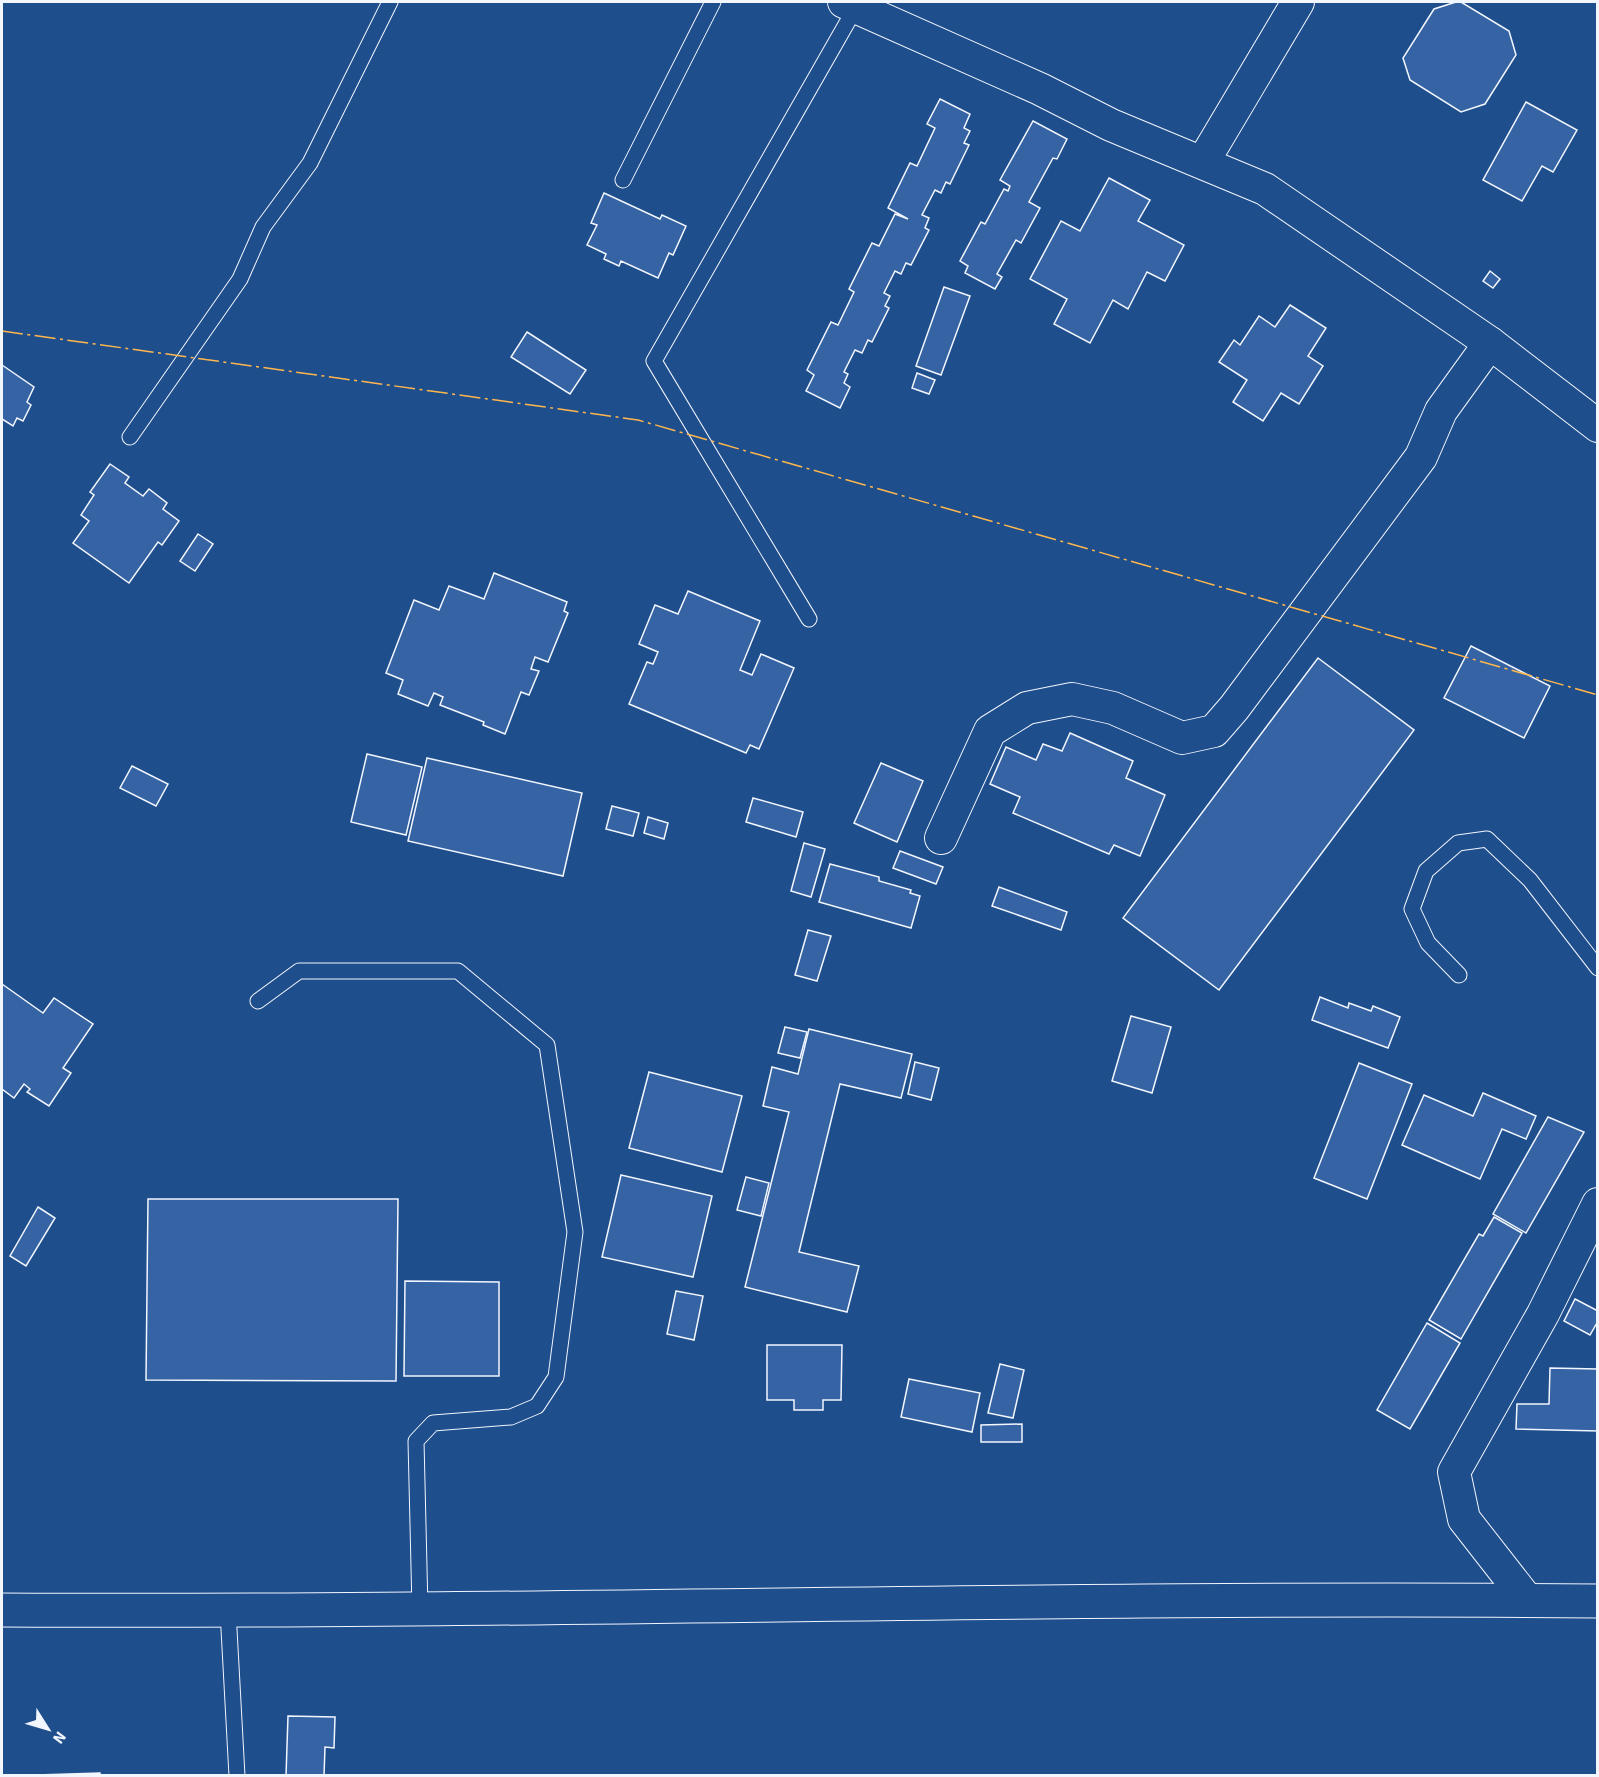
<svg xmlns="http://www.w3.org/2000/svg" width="1599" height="1777" viewBox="0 0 1599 1777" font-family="'Source Sans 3',sans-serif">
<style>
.building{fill:#3563a3;stroke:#f2f6ff;stroke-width:1.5}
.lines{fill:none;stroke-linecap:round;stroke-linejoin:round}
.service-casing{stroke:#f2f6ff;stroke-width:17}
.minor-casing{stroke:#f2f6ff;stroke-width:34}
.trunk-casing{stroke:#f2f6ff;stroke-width:35}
.service{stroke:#1f4e8c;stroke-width:15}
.minor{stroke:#1f4e8c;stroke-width:32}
.trunk{stroke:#1f4e8c;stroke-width:33}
.power{stroke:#ffb74d;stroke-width:1.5;stroke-dasharray:21 4.5 3 4.5;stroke-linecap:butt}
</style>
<rect width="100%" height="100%" fill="#1f4e8c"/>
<g class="building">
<polygon points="1456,2 1461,2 1509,31 1516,55 1485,104 1461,112 1410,80 1403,58 1434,9"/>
<polygon points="940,99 970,114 964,128 970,131 964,143 969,145 950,184 946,182 941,193 935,190 922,215 929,218 925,228 929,230 911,265 906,263 901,274 895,271 884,293 890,296 885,306 889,308 872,342 868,340 862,353 855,350 844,372 848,374 844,383 850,387 840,408 806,391 814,375 807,370 831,322 838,325 854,292 849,289 872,243 879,246 895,214 908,219 888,208 910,163 917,166 935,128 927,124"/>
<polygon points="1526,102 1577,130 1553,172 1542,166 1522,201 1483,180"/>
<polygon points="1033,121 1067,139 1057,159 1053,158 1029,202 1040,208 1021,243 1016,240 997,274 1002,277 995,289 965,273 968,266 960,261 981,222 985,224 1004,189 1008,191 1010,186 1000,180"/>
<polygon points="1109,178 1150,200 1138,221 1184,245 1165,281 1147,272 1128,309 1113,300 1090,343 1054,324 1067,299 1030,279 1061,221 1080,231"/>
<polygon points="604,193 660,219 662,215 686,226 673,255 669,253 658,278 621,261 619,266 604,259 606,254 587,245 597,225 591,223"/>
<polygon points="1490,271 1500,279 1493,288 1483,281"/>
<polygon points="944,287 970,296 941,375 916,366"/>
<polygon points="1290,305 1326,328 1308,356 1323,366 1299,404 1281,393 1263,421 1233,402 1247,380 1219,362 1234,340 1240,345 1259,316 1275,327"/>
<polygon points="527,332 586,370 570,394 511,357"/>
<polygon points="2,365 34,387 27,402 31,405 23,421 17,418 13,426 2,419"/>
<polygon points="917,373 935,380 929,394 912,388"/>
<polygon points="110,464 129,477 125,483 143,496 149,489 167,503 163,509 179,521 162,545 158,542 129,583 73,543 89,521 81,515 94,495 90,492"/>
<polygon points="198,534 213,544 195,571 180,561"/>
<polygon points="494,573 567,602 564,611 568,613 548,662 535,657 531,669 539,671 529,695 521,692 505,734 483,725 484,722 440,705 443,697 434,693 428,706 398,694 403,680 386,673 414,600 439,610 449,586 484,599"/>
<polygon points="688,591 760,621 740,670 752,675 761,654 794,668 759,749 750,745 746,753 629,704 647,662 653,664 658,652 639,644 655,605 678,614"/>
<polygon points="1471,646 1550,686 1524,738 1444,698"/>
<polygon points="1318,658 1414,730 1219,990 1123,918"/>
<polygon points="1070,733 1133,761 1126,778 1165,795 1140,856 1114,845 1109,854 1013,813 1020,797 990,784 1006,747 1036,760 1043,744 1062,751"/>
<polygon points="367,754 422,767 406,835 351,822"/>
<polygon points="427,758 582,793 563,876 408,841"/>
<polygon points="881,763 923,781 897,842 854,823"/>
<polygon points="132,766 168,784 156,806 120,788"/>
<polygon points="753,798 803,812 796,837 746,822"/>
<polygon points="612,806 639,813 633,836 606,829"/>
<polygon points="648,817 668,823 664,839 644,833"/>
<polygon points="804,843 825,849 811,897 791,891"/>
<polygon points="900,851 943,867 936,884 893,868"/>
<polygon points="830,864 879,877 879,881 911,890 910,893 920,896 911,928 819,902"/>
<polygon points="999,887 1067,912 1061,930 992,906"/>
<polygon points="808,930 831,936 817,981 795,975"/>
<polygon points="2,984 43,1013 54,998 93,1024 63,1068 71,1073 49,1106 27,1092 30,1089 24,1084 14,1098 2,1089"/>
<polygon points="1320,997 1348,1008 1349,1003 1371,1011 1373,1006 1400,1017 1388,1048 1312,1020"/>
<polygon points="1131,1016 1171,1027 1152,1093 1112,1081"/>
<polygon points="785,1027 807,1032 800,1058 778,1053"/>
<polygon points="809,1029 912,1054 901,1098 840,1084 799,1252 859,1266 847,1312 745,1287 789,1112 763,1106 772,1067 798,1074"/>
<polygon points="915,1062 939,1068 931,1100 908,1094"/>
<polygon points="1359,1063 1412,1084 1367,1199 1314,1178"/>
<polygon points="649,1072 742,1096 722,1172 629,1148"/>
<polygon points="1483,1093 1536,1116 1526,1139 1502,1129 1480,1179 1402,1145 1424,1095 1473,1116"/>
<polygon points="1548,1117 1584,1132 1526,1233 1493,1214"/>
<polygon points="621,1175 712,1196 693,1277 602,1257"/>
<polygon points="746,1177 769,1183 761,1216 737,1210"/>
<polygon points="148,1199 398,1199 396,1381 146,1380"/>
<polygon points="38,1207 55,1218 26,1266 10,1256"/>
<polygon points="1494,1217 1522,1233 1461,1339 1429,1320 1479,1234 1483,1236"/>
<polygon points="405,1281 499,1282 499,1376 404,1376"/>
<polygon points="676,1291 703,1296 694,1340 667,1334"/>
<polygon points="1575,1299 1598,1311 1598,1321 1590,1335 1564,1321"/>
<polygon points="1427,1323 1460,1343 1410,1429 1377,1410"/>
<polygon points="767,1345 842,1345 841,1400 823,1400 823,1410 794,1410 794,1400 767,1400"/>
<polygon points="1000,1364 1024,1370 1013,1418 988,1413"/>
<polygon points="1550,1368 1598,1369 1598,1431 1516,1429 1517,1404 1549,1404"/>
<polygon points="909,1379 980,1393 972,1432 901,1417"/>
<polygon points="1022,1424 1022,1442 981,1442 981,1425"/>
<polygon points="288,1716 335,1717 334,1748 325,1747 324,1776 286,1776"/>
<polygon points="100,1773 100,1776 37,1776 37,1775"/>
</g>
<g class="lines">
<g class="service-casing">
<g id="service">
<polyline points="623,180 713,2"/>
<polyline points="130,437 240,279 263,227 310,163 390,2"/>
<polyline points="809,619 654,361 856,7"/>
<polyline points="1459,975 1428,943 1412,909 1426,871 1458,843 1487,839 1530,880 1598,968"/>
<polyline points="258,1001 299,971 458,971 547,1045 575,1232 556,1377 537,1406 511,1417 433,1423 416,1441 420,1609"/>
<polyline points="228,1611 237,1776"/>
</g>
</g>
<g class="minor-casing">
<g id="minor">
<polyline points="844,2 1040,89 1111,125 1265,189 1490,343 1598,426"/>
<polyline points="1203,162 1298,2"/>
<polyline points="941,838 990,731 1027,708 1072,699 1113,708 1182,738 1214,731 1234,708 1421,457 1441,411 1490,343"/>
<polyline points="1528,1601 1464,1519 1454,1472 1543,1314 1598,1204"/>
</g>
</g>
<g class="trunk-casing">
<path id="trunk" d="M 2,1610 C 534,1613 1065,1596 1598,1601"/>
</g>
<use href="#service" class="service"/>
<use href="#minor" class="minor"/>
<use href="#trunk" class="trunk"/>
<polyline class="power" points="2,331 638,420 1598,695"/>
</g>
<rect width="1599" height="1777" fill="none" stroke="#f2f6ff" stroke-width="6"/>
<g transform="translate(48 1729) rotate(127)" stroke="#1f4e8c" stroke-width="4.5" paint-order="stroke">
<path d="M0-4.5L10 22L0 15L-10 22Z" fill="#f2f6ff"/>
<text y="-9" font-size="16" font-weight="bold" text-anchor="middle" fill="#f2f6ff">N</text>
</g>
</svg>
